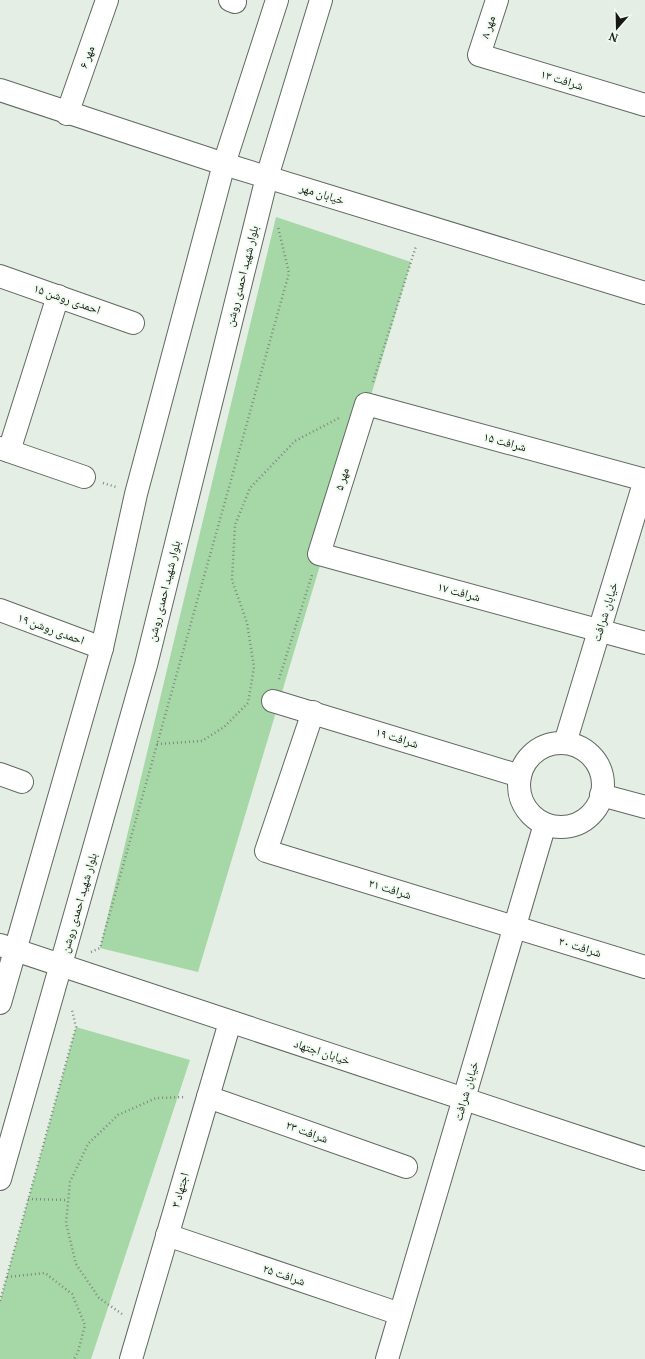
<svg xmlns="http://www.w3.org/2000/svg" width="645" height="1359" viewBox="0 0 645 1359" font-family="Georgia,'Noto Naskh Arabic',serif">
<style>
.green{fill:#a6d7a6}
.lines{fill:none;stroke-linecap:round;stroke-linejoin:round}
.minor-casing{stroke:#606960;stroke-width:24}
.secondary-casing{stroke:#606960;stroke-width:24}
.path{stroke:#818881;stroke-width:2.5;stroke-dasharray:1 3;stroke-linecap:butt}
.minor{stroke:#fff;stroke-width:22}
.secondary{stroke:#fff;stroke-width:22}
.labels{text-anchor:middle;stroke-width:4;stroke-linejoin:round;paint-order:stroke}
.street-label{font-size:12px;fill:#151815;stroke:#f1fcf1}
</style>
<rect width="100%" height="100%" fill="#e4eee4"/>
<g class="green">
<polygon points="276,217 411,262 198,972 100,948"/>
<polygon points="76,1027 190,1060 91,1359 0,1359 0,1301"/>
</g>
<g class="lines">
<g class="minor-casing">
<g id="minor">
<polyline points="230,0 235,2"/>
<polyline points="497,0 479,55 645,105"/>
<polyline points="0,90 224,164 645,293"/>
<polyline points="67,114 107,0"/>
<polyline points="0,276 133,323"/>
<polyline points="0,448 84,477"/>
<polyline points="9,451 58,296"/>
<polyline points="645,480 366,404 319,554 645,643"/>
<polyline points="0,610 102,648"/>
<polyline points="273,701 520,776"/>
<polyline points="313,712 266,851 645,967"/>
<polyline points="565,743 645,480"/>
<circle cx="561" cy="785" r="42"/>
<polyline points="0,774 22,782"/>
<polyline points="601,795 645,807"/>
<polyline points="0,945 645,1159"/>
<polyline points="208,1097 406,1167"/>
<polyline points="167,1235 400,1314"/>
<polyline points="131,1359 230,1022"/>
<polyline points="387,1359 545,824"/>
</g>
</g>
<g class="secondary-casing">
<g id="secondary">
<polyline points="0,1003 102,648 136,494 224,164 277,0"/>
<polyline points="0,1179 146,665 267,177 321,0"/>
</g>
</g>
<g class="path">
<polyline points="373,382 416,246"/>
<polyline points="103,483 116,487"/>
<polyline points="279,679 312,575"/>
<polyline points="157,744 202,741 224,727 248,703 254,667 247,623 232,580 235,525 250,488 295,441 339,418"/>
<polyline points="91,952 100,948 289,273 278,227"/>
<polyline points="28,1199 68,1200"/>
<polyline points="7,1277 45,1273 72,1294 85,1325 78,1352 74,1359"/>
<polyline points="0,1301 76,1027 72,1010"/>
<polyline points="122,1314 99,1298 76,1264 66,1223 70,1182 88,1144 118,1115 156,1098 186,1097"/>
</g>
<use href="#minor" class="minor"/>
<use href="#secondary" class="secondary"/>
</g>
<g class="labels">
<g class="street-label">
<text transform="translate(488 27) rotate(-72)" y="4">مهر ۸</text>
<text transform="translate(87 57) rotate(-70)" y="4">مهر ۶</text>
<text transform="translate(562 80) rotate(17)" y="4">شرافت ۱۳</text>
<text transform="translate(322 194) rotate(17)" y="4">خیابان مهر</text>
<text transform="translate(242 276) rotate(-76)" y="4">بلوار شهید احمدی روشن</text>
<text transform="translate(67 299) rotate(19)" y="4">احمدی روشن ۱۵</text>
<text transform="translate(505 442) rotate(15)" y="4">شرافت ۱۵</text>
<text transform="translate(342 479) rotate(-73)" y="4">مهر ۵</text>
<text transform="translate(164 591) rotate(-76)" y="4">بلوار شهید احمدی روشن</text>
<text transform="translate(459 592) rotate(15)" y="4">شرافت ۱۷</text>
<text transform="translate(605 612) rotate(-73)" y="4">خیابان شرافت</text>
<text transform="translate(51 629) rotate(20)" y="4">احمدی روشن ۱۹</text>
<text transform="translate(397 738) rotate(17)" y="4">شرافت ۱۹</text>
<text transform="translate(390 889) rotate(17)" y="4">شرافت ۲۱</text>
<text transform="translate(79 903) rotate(-74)" y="4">بلوار شهید احمدی روشن</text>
<text transform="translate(580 947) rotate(17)" y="4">شرافت ۲۰</text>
<text transform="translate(322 1052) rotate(18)" y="4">خیابان اجتهاد</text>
<text transform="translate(466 1091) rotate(-74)" y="4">خیابان شرافت</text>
<text transform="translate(307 1132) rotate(20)" y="4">شرافت ۲۳</text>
<text transform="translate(180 1190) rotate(-74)" y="4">اجتهاد ۳</text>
<text transform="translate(284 1275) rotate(19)" y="4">شرافت ۲۵</text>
</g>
</g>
<g transform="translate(617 28) rotate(200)" stroke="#f1fcf1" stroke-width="3" paint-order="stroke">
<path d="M0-3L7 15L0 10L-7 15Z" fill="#151815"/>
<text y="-6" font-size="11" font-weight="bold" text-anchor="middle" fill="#151815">N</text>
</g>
</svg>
